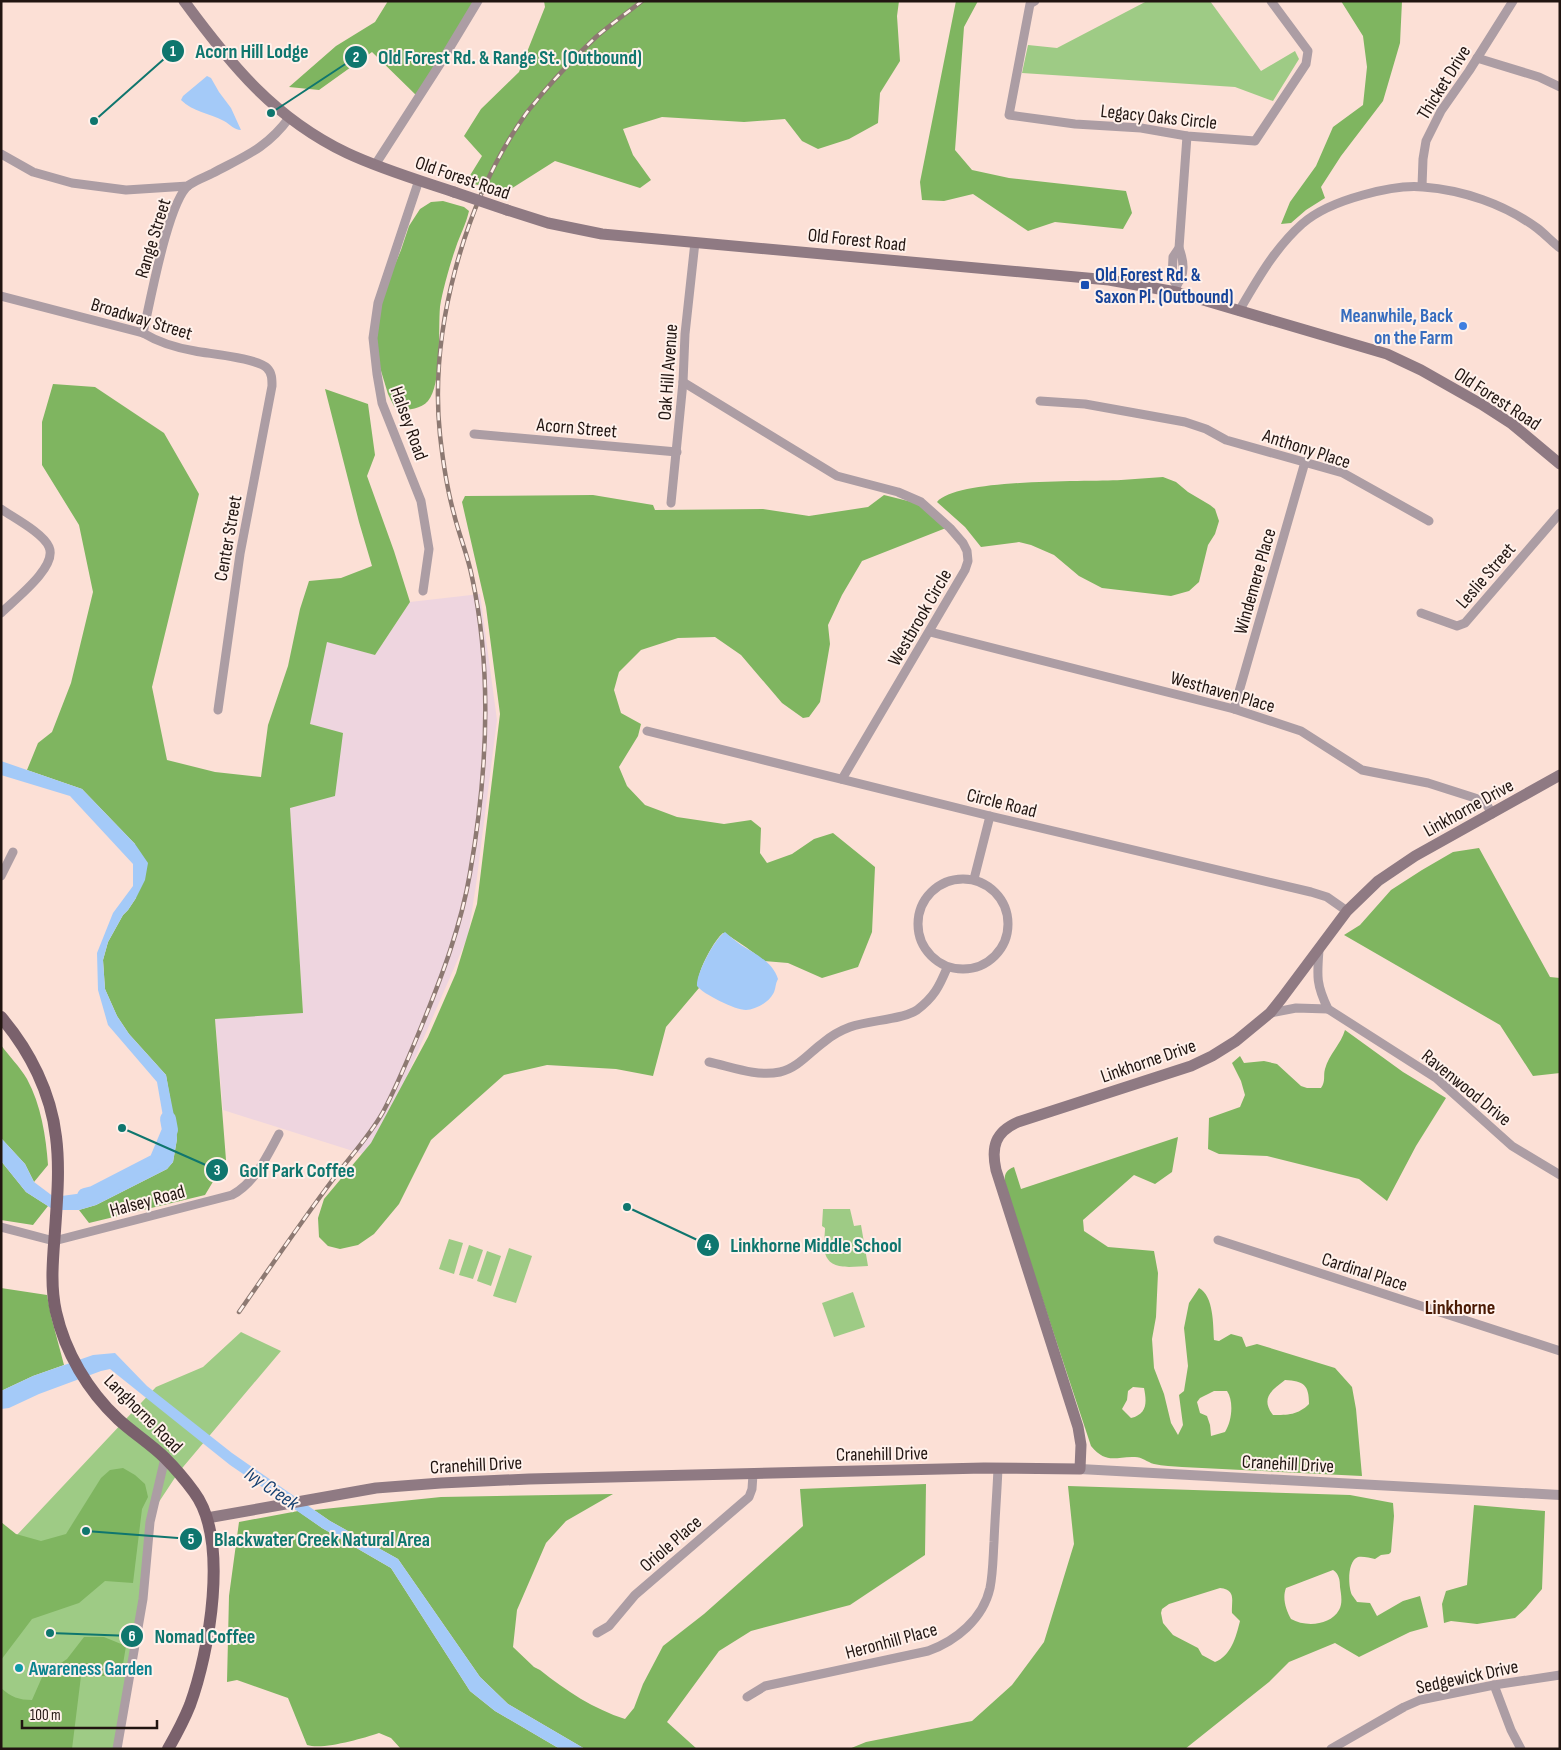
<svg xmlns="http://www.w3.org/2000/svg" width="1561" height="1750" viewBox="0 0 1561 1750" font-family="'Sofia Sans Condensed',sans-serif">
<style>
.industrial{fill:#eed5df}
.green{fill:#9ecb85}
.forest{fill:#7fb560;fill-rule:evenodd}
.water{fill:#a4caf8}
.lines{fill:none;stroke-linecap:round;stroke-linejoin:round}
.river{stroke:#a4caf8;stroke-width:16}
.minor{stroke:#ac9da4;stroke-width:9}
.tertiary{stroke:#ac9da4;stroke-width:10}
.secondary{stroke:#8f7a83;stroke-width:11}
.primary{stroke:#7a616c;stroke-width:12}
.rail-casing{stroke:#8d7972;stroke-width:4.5}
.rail{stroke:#fff1eb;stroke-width:2.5;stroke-dasharray:8;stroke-linecap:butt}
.secondary-bridge{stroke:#8f7a83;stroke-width:11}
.transit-dot{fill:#1a4fb4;stroke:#fff1eb;stroke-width:2}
.shop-dot{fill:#3f7fe0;stroke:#fff1eb;stroke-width:2}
.culture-dot{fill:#0f9aa8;stroke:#fff1eb;stroke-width:2}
.labels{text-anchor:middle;stroke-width:4;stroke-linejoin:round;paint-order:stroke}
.street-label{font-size:19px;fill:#211511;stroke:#fff1eb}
.transit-label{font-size:19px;font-weight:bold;fill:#164399;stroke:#fff1eb;text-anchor:start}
.shop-label{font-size:19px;font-weight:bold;fill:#366cbe;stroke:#fff1eb;text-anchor:end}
.culture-label{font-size:19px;font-weight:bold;fill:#0d838f;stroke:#fff1eb;text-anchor:start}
.neighbourhood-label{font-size:20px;font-weight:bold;fill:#4a1a04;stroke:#fff1eb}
.water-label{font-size:20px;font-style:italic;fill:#164171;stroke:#fff1eb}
.leader{fill:none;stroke:#0f766e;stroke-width:2}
.callout-dot{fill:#0f766e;stroke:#fff1eb;stroke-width:2}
.mark-label{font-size:15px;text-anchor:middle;font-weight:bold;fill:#fff}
.callout-label{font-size:20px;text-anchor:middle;font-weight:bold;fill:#0f766e;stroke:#fff1eb;stroke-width:4;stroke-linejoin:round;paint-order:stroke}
</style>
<rect width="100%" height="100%" fill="#fce0d6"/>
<polygon class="industrial" points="480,594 497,720 476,885 468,936 372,1157 223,1110 215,1018 303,1013 290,808 327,641 375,655 410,602"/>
<g class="green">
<polygon points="1147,1 1210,1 1261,71 1295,51 1299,59 1273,101 1235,87 1022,73 1028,45 1057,48"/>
<path d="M 823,1209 L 850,1209 L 854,1226 L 861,1225 L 868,1266 C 854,1266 830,1272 825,1253 C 823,1245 825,1235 825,1228 L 822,1226 Z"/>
<polygon points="449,1239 463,1243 454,1274 439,1269"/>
<polygon points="469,1245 483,1250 473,1279 459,1275"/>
<polygon points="509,1248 532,1256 516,1303 493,1296"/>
<polygon points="487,1251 501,1256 491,1286 477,1281"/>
<polygon points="853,1292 865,1327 834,1337 822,1303"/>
<polygon points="241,1332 281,1351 178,1473 153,1511 118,1749 1,1749 1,1552 156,1387 203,1367"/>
</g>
<g class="forest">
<polygon points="388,1 478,1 419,98 372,52 319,90 289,87 336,46 375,22"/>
<polygon points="544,1 899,1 897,16 900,61 880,93 878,123 849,139 818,149 802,141 785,119 744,122 662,117 623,129 633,155 651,180 640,188 555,161 506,192 466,182 482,156 464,136 481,109 519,72 545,7"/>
<polygon points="956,1 978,1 964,27 955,150 972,170 1009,178 1126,191 1132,213 1123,229 1055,222 1028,231 973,194 944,201 922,200 920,182"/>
<polygon points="1341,1 1402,1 1400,43 1383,101 1341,156 1321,187 1325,198 1306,210 1291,223 1281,224 1290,202 1316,166 1333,127 1363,105 1367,67 1363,36"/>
<path d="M 443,201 L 464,207 L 469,211 C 466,224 460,235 456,247 C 451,261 442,292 440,307 C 438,329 442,385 428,401 C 421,409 409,410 399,410 L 394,406 L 388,394 L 375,351 L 383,293 L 401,250 L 409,226 L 420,209 L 431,202 Z"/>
<polygon points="53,384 95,387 164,433 199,494 152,687 167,760 215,772 261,777 268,725 288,666 300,609 309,581 341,578 372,566 359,522 325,389 368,404 375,455 367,476 394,551 410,602 375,655 327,642 310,724 343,733 335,796 290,808 303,1013 215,1019 226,1160 205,1195 89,1223 79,1210 96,1205 167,1169 173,1162 177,1139 166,1075 129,1034 117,1016 105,989 103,960 108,942 123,915 128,910 136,898 135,844 82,789 27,770 38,743 52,732 71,683 93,592 79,525 42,465 42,422"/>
<path d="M 1163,477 L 1176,482 L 1188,492 L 1210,505 L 1215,509 L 1219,521 L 1215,534 L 1208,545 L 1199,582 L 1189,591 L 1171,596 L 1102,588 L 1079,576 L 1054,555 L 1031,545 L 1019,542 L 981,547 L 965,527 L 937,502 C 957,478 1087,482 1121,480 C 1135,479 1149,478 1163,477 Z"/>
<path d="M 593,495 L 653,505 L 655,510 L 763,509 L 809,516 L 868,507 L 884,495 L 916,503 L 946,528 L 862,561 L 842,595 L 828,625 L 830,644 L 820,702 L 809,717 L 803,718 L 782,703 L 741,655 L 715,637 L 678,638 L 641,650 L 619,672 L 614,690 L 621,713 L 641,724 L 638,736 L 619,767 L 627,786 L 645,805 L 677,817 L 724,824 L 751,820 L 761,828 L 760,853 L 767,863 L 792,854 L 814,839 L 833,833 L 875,867 L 872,932 L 858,967 L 822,978 L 788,963 L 764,961 C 759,956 728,934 723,933 C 714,940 693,978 699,988 L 666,1027 L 653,1076 L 616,1069 L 547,1065 L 504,1075 L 431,1140 L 399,1204 L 374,1234 L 358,1245 L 340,1249 L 328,1246 L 319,1237 L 318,1218 L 324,1199 L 371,1143 L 428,1037 L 456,973 L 477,904 L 500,714 L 486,607 L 462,502 L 465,496 Z"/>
<polygon points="1479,848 1550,977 1560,978 1560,1073 1533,1076 1500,1025 1344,935 1360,925 1391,890 1422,870 1453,852"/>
<path d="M 1345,1030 L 1403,1072 L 1446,1098 L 1416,1146 L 1387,1201 L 1359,1179 L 1267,1156 L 1219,1154 L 1208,1149 L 1209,1118 L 1240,1107 L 1245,1095 L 1241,1081 L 1232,1063 L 1240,1056 L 1244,1063 L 1264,1061 L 1277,1064 L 1301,1086 L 1307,1088 L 1321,1088 C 1326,1081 1323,1076 1325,1069 C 1329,1054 1341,1044 1345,1030 Z"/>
<path d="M 1,1045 C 9,1056 20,1067 27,1079 C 41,1105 46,1136 48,1165 L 34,1182 L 25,1164 L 1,1138 Z"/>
<path d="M 1178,1137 L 1172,1172 L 1155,1184 L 1134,1175 L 1083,1220 L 1084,1231 L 1108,1247 L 1154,1251 L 1158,1273 L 1156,1317 L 1152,1339 L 1154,1368 L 1164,1394 L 1171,1423 L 1178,1435 L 1183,1425 L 1179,1395 L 1184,1391 L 1188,1366 L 1184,1328 L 1189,1303 L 1199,1288 C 1214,1296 1213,1325 1214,1340 L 1219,1341 L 1231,1334 L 1242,1337 L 1246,1347 L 1257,1344 L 1335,1368 L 1352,1387 L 1356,1409 L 1362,1476 L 1182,1467 C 1173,1466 1163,1466 1154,1464 C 1147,1462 1142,1457 1135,1457 C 1116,1456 1107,1465 1091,1446 L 1009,1198 C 1006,1186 999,1172 1014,1167 L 1021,1189 ZM 1285,1380 C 1304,1381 1309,1385 1309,1404 C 1298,1415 1288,1415 1273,1415 C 1260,1398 1272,1390 1285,1380 ZM 1133,1387 L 1144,1388 C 1147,1403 1147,1414 1131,1418 L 1122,1409 L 1127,1400 L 1128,1391 ZM 1214,1391 L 1227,1391 C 1234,1401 1232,1421 1225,1432 L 1211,1436 L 1210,1425 L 1207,1416 L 1200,1413 L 1197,1402 L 1200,1398 Z"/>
<polygon points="1,1161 26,1192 48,1206 33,1225 1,1220"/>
<polygon points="1,1288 47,1295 51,1316 64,1365 33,1376 1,1391"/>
<polygon points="123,1468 135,1475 145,1484 148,1497 142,1509 133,1583 105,1581 79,1603 32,1619 1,1660 1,1522 16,1534 41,1541 66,1534 101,1478 110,1470"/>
<path d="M 926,1484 L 925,1555 L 850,1605 L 751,1631 L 719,1651 L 667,1722 L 697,1749 L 585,1749 L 508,1704 L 480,1677 L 398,1559 L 330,1521 L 314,1510 L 441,1497 L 613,1494 L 566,1521 L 546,1543 L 517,1610 L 513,1647 L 534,1667 L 540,1670 C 566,1691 594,1709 625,1719 L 634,1708 L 643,1684 L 663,1646 L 704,1614 L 803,1526 L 800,1489 Z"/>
<path d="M 1068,1486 L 1350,1495 L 1393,1503 L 1394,1516 L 1391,1552 L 1389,1554 L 1381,1555 L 1375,1559 C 1370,1558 1363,1556 1358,1557 C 1347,1561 1348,1587 1352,1595 C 1354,1598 1356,1600 1357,1602 L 1370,1603 L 1377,1616 L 1403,1601 L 1420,1596 L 1428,1627 L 1410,1632 L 1359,1657 L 1335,1643 L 1289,1662 L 1269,1682 L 1185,1749 L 849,1749 L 866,1742 L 972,1721 L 1012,1685 L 1044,1642 L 1074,1544 ZM 1333,1570 C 1339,1574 1340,1580 1340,1587 C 1341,1594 1343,1603 1339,1610 C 1330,1626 1305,1627 1291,1619 C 1286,1610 1282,1598 1286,1588 ZM 1220,1588 C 1237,1590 1231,1601 1232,1613 L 1240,1621 C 1236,1637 1231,1656 1215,1662 L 1202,1655 L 1198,1648 L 1173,1635 L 1163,1623 L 1161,1613 L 1162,1609 L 1169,1604 Z"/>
<polygon points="1474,1505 1545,1511 1542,1589 1526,1608 1515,1618 1477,1624 1451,1621 1444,1623 1442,1604 1446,1591 1467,1585"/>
<path d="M 298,1511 L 322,1528 L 391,1568 L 470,1691 L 495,1711 L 560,1749 L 401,1749 L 391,1738 L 379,1733 C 361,1739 323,1750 307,1745 L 288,1698 L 237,1680 L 227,1682 L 229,1596 L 239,1522 Z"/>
<path d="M 84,1637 L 104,1637 L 126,1646 L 121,1676 L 81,1676 L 72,1749 L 1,1749 L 1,1688 C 11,1697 19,1700 32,1700 L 43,1675 L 67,1659 Z"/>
</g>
<g class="water">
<path d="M 207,76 L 211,78 L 219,92 L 231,108 L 241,130 C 234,130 230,124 224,121 C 209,113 193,112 181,100 L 183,96 Z"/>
<polygon points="1,761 82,789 135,844 148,863 145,880 136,898 128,910 123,915 108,942 103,960 105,989 117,1016 129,1034 166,1075 176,1126 177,1139 173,1162 167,1169 96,1205 79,1210 54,1210 26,1192 1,1161 1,1138 25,1164 34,1182 54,1197 91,1192 119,1184 161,1160 166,1144 165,1128 157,1082 108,1025 98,990 97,953 113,913 133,886 133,864 70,796 1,775"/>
<path d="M 725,932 C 730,936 735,941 741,945 C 755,954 773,962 778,979 C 775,984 776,989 773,994 C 769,1002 755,1010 746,1010 C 735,1010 703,994 697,986 C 696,974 715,938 725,932 Z"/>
<polygon points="115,1353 147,1386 232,1453 330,1521 398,1559 480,1677 508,1704 585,1749 560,1749 495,1711 470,1691 391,1568 322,1528 230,1465 110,1369 101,1371 39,1394 9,1408 1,1409 1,1391 33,1376 93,1355"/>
</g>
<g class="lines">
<polyline class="river" points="85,1196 93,1194 157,1161 170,1130 168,1119"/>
<g class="minor">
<polyline points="1035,1 1030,4 1009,115 1075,124 1141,128 1187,136 1255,141 1306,64 1308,51 1271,1"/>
<polyline points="1477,58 1539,77 1560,87"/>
<polyline points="1,154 33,172 72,183 126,190 188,186"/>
<polyline points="375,165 440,64 478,1"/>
<polyline points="419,180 378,303 373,338 377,374 382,403 421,501 429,549 423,591"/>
<polyline points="1422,186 1423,159 1426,141 1441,111 1469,71 1513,1"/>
<polyline points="1176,284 1172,278 1173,257 1179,248 1187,136"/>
<path d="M 1176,290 C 1176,284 1179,283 1181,278 C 1185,269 1182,256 1179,248"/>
<path d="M 1,296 L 143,333 C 158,342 177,348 195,351 C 210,354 257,358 267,368 C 272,373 272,379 272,386 L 240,554 L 218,710"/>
<path d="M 1239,311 C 1257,280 1275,248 1302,224 C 1319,209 1341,201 1363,195 C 1381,190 1404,185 1423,187 C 1463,190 1504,204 1537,228 C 1545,234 1552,242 1560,248"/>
<path d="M 143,333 C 150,303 168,201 189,185 C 196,180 205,177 213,173 C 245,156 267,148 289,118"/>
<polyline points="683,382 837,476 898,492 921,502 950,528 963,543 967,551 968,561 965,570 842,779"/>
<polyline points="1040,401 1085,404 1185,422 1206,429 1226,440 1343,473 1429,521"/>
<polyline points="474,434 677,452"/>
<polyline points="671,503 683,382 685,334 695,242"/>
<path d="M 1,509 C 14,518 43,533 49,547 C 58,567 14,600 1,613"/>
<polyline points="1421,613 1457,626 1465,623 1560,513"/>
<polyline points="930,632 1234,709 1301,731 1362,770 1428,783 1475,798 1487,805 1492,814"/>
<polyline points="1234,709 1305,462"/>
<polyline points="647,731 990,816 1311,892 1327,897 1347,911"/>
<polyline points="1,876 13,852"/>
<circle cx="963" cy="924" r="45"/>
<polyline points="974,879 990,816"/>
<path d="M 1319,950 C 1317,976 1316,984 1328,1009 L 1436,1078 L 1512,1146 L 1560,1175"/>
<polyline points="1270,1013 1296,1008 1328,1009"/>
<path d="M 709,1062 C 732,1067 756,1077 780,1072 C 798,1068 810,1052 824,1042 C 831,1036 842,1030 850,1027 C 869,1020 902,1020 917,1010 C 934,997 939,987 947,968"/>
<path d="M 1,1227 L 54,1241 L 232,1195 C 255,1183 267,1156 279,1134"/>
<polyline points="1218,1240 1560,1351"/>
<polyline points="597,1633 609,1626 635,1595 749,1497 752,1489 753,1474"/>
<polyline points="1494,1685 1511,1730 1521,1749"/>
<path d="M 747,1697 L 765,1686 L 928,1651 C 956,1641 983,1619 990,1588 C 993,1573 993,1557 994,1542 C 995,1517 997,1493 998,1468"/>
<polyline points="117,1749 143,1599 150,1522 165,1458"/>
<polyline points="1331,1749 1404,1707 1420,1700 1494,1685 1560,1675"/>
</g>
<polyline class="tertiary" points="1080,1469 1560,1495"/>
<g class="secondary">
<path d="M 184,1 C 231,65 274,118 347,153 C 381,169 418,180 454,192"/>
<polyline points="507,210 548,223 602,234 1109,280 1176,292 1387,354 1421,370 1481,404 1512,424 1560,464"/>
<path d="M 207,1518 L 376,1488 L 441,1483 L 529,1479 L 984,1468 L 1080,1469 L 1081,1445 L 1078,1427 L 996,1170 C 991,1147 995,1132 1018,1122 L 1191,1066 L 1212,1056 L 1236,1041 L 1270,1013 L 1282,998 L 1347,911 L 1378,881 L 1415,856 L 1560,775"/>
</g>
<path class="primary" d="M 1,1017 C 30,1051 51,1093 56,1137 C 60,1168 57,1201 55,1231 C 53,1258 50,1285 56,1312 C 65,1352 88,1391 118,1419 C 133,1433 151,1444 165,1458 C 175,1468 186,1481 194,1492 C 230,1540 209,1653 190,1705 C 184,1720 176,1735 168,1749"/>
<g class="rail-casing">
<path id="rail" d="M 239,1312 C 269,1269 299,1225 331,1182 C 348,1159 369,1137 383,1112 C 398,1084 410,1054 422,1025 C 442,976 461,926 470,873 C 487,776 493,674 472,577 C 468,556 459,535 454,514 C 447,489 443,462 440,435 C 429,331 464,204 523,118 C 528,110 535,103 541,95 C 558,75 577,55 596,37 C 611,24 627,13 642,1"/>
</g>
<use href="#rail" class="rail"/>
<polyline class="secondary-bridge" points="454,192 507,210"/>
</g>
<rect class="transit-dot" x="1080" y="280" width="10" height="10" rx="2.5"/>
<circle class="shop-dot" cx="1463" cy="326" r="5"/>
<circle class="culture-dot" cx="19" cy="1668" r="5"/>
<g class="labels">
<g class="street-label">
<text transform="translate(1443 82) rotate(-58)" y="7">Thicket Drive</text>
<text transform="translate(1159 116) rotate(6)" y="7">Legacy Oaks Circle</text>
<text transform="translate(463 177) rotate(19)" y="7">Old Forest Road</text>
<text transform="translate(152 238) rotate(-73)" y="7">Range Street</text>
<text transform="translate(857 239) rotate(6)" y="7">Old Forest Road</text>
<text transform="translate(142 318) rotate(17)" y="7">Broadway Street</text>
<text transform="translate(667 372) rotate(-86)" y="7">Oak Hill Avenue</text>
<text transform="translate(1498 398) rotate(33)" y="7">Old Forest Road</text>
<text transform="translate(410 423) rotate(70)" y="7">Halsey Road</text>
<text transform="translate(577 427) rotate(5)" y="7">Acorn Street</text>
<text transform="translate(1307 448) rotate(18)" y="7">Anthony Place</text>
<text transform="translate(227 538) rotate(-80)" y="7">Center Street</text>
<text transform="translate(1485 575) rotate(-49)" y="7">Leslie Street</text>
<text transform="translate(1254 581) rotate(-74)" y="7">Windemere Place</text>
<text transform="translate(919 617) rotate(-60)" y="7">Westbrook Circle</text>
<text transform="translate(1223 691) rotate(16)" y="7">Westhaven Place</text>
<text transform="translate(1002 802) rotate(14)" y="7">Circle Road</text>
<text transform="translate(1468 807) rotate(-29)" y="7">Linkhorne Drive</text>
<text transform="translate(1148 1060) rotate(-19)" y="7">Linkhorne Drive</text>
<text transform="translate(1467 1087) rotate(39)" y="7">Ravenwood Drive</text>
<text transform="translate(147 1200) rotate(-15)" y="7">Halsey Road</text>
<text transform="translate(1365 1271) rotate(18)" y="7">Cardinal Place</text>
<text transform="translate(144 1413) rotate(45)" y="7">Langhorne Road</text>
<text transform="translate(882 1453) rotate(-1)" y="7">Cranehill Drive</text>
<text transform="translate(1288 1463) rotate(3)" y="7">Cranehill Drive</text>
<text transform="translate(476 1464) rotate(-3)" y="7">Cranehill Drive</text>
<text transform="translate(670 1543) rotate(-41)" y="7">Oriole Place</text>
<text transform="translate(891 1640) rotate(-15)" y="7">Heronhill Place</text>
<text transform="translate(1467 1676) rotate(-12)" y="7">Sedgewick Drive</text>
</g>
<g class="transit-label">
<text x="1095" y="281">Old Forest Rd. &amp;<tspan x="1095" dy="22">Saxon Pl. (Outbound)</tspan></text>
</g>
<g class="shop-label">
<text x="1453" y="322">Meanwhile, Back<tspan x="1453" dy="22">on the Farm</tspan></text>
</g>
<g class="culture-label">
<text x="29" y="1675">Awareness Garden</text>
</g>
<g class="neighbourhood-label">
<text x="1460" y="1314">Linkhorne</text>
</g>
<g class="water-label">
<text transform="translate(272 1488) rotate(34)" y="7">Ivy Creek</text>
</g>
</g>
<path class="leader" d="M94 121L173 51M271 113L356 57M122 1128L217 1170M627 1207L708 1245M86 1531L191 1539M50 1633L132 1636"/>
<g class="callout-dot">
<circle cx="94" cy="121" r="5"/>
<circle cx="271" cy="113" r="5"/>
<circle cx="122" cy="1128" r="5"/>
<circle cx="627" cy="1207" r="5"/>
<circle cx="86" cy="1531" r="5"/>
<circle cx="50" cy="1633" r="5"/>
<circle cx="173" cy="51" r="12"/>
<circle cx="356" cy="57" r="12"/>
<circle cx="217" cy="1170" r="12"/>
<circle cx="708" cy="1245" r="12"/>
<circle cx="191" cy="1539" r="12"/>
<circle cx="132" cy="1636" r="12"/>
</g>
<g class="mark-label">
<text x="173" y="56">1</text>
<text x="356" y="62">2</text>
<text x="217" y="1175">3</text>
<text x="708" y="1250">4</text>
<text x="191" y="1544">5</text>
<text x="132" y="1641">6</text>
</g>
<g class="callout-label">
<text x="252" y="58">Acorn Hill Lodge</text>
<text x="510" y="64">Old Forest Rd. &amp; Range St. (Outbound)</text>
<text x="297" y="1177">Golf Park Coffee</text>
<text x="816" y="1252">Linkhorne Middle School</text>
<text x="322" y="1546">Blackwater Creek Natural Area</text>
<text x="205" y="1643">Nomad Coffee</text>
</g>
<rect width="1561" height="1750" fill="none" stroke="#211511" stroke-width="5"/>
<path d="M22 1720v8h135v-8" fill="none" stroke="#211511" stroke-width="2.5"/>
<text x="30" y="1720" font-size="15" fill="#211511" stroke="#fff1eb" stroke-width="4" paint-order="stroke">100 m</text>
</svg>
